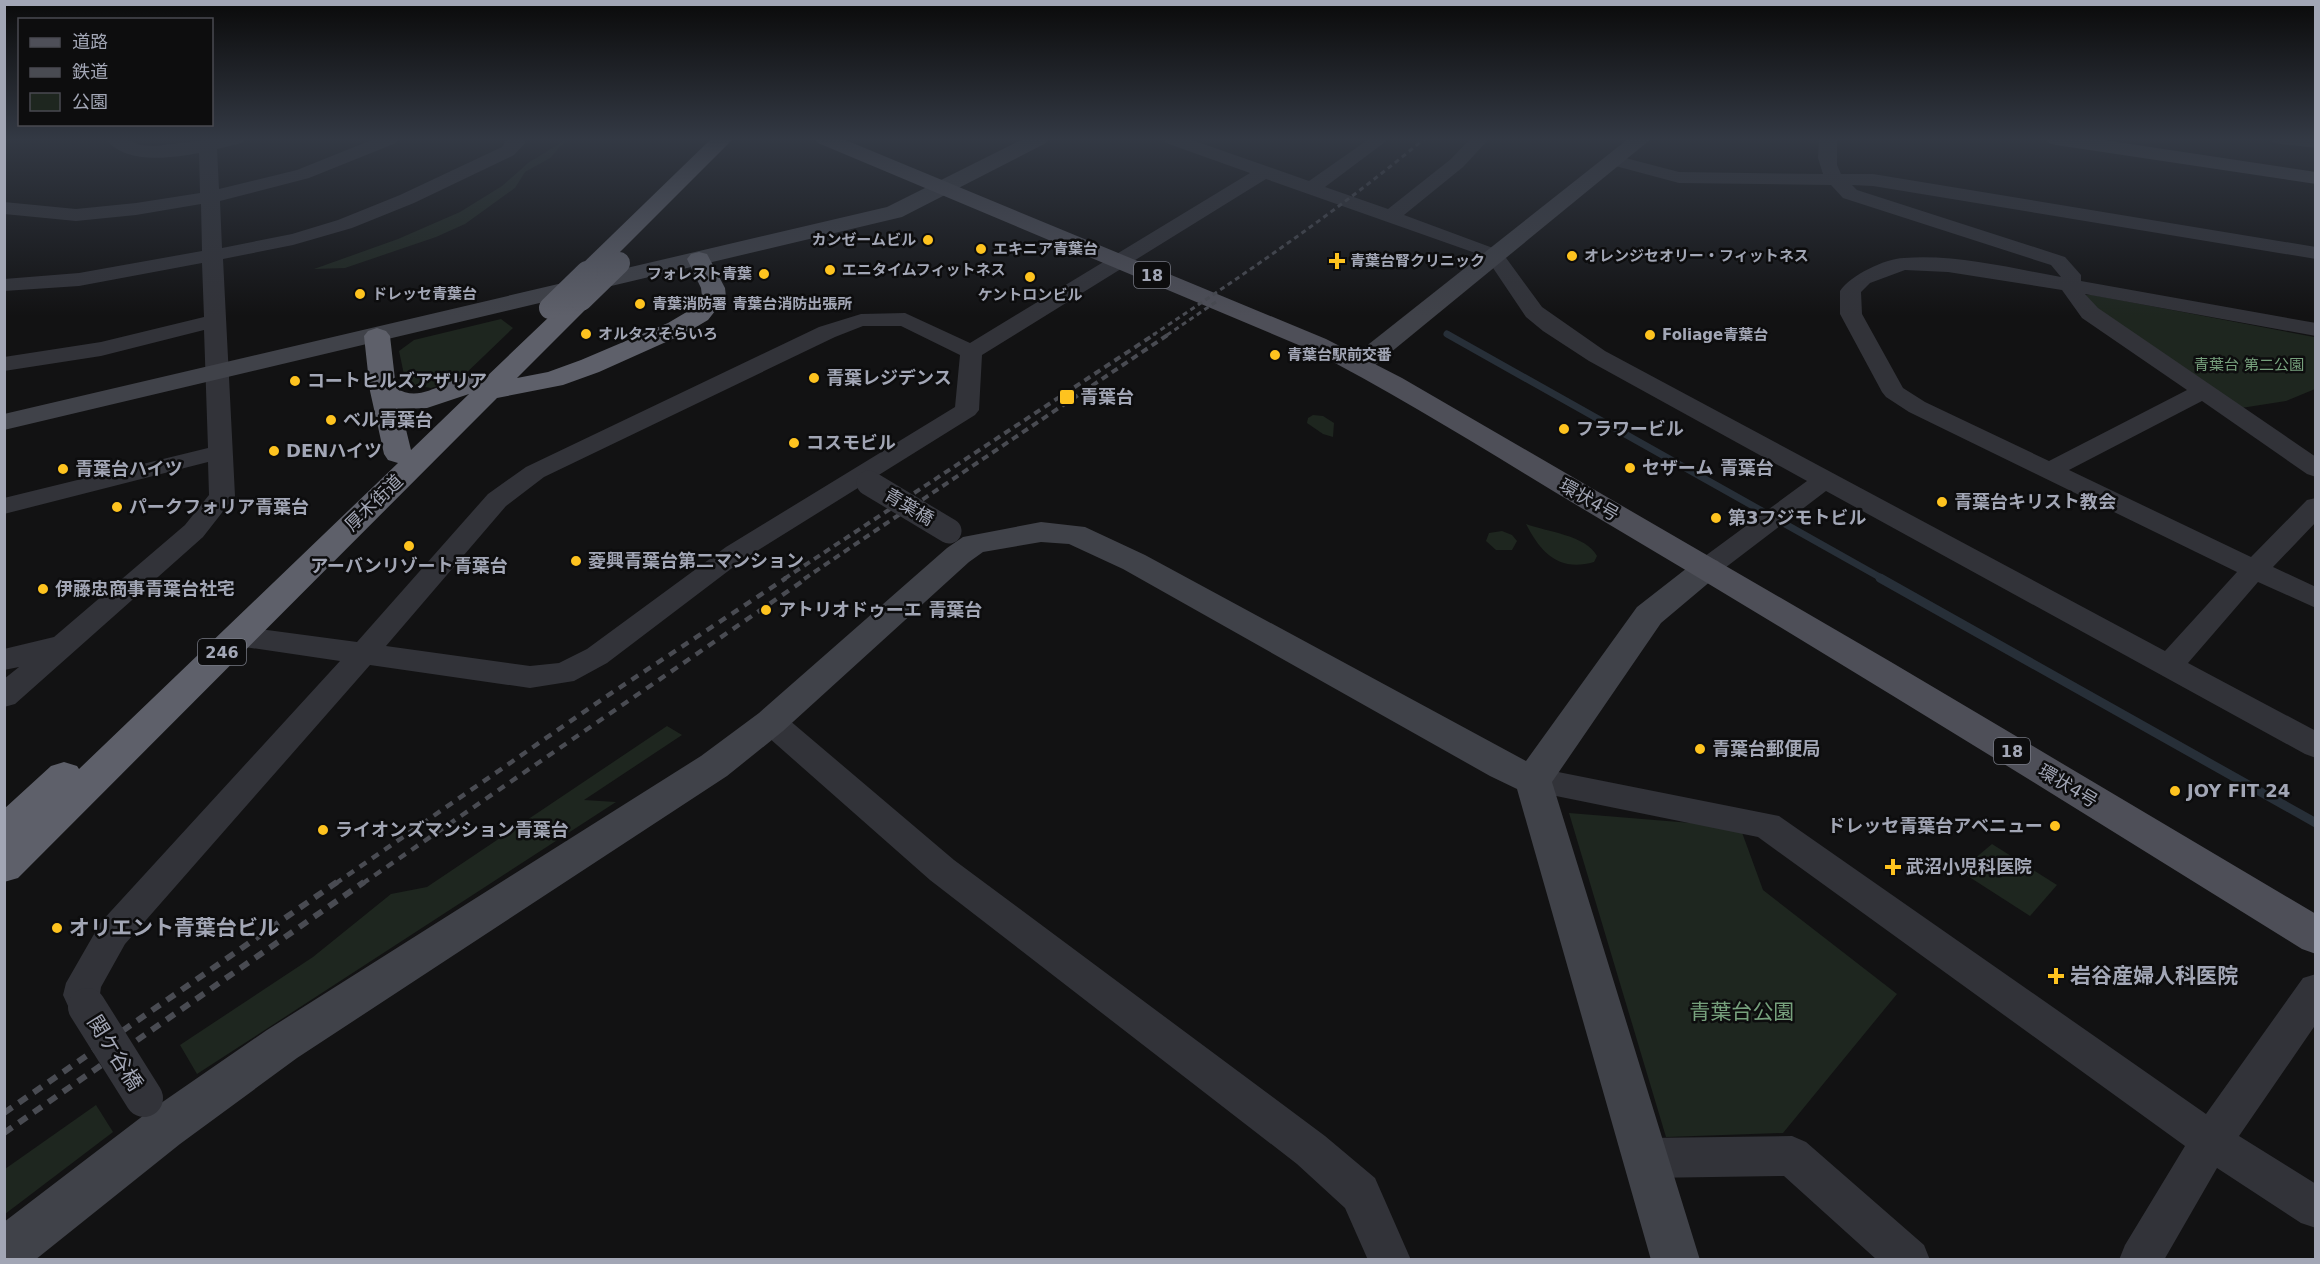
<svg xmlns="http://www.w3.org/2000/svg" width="2320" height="1264" viewBox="0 0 2320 1264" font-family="'DejaVu Sans','Noto Sans JP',sans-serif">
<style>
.green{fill:#1e261f}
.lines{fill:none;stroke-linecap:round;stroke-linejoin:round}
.stream-far2{stroke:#272f38;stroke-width:6}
.stream-far1{stroke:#272f38;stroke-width:7}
.stream{stroke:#272f38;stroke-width:9}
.street{fill:#323339;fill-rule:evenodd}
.secondary{fill:#404249;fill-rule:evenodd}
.primary{fill:#4e4f58;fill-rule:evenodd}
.highway{fill:#5e606a;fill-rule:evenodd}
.rail-far3{stroke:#494b52;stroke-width:3;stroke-dasharray:5 4;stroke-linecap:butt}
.rail-far2{stroke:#494b52;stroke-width:4;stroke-dasharray:7 5;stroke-linecap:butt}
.rail-far1{stroke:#494b52;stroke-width:4.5;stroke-dasharray:8 7;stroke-linecap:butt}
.rail{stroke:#494b52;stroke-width:6;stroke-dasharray:10 8;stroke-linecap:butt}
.street-bridge-far1{stroke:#323339;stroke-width:25}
.street-bridge{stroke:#323339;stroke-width:38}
.highway-bridge{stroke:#5e606a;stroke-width:22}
.poi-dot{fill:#fec31f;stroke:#0d0d0e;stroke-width:2}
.labels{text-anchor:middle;stroke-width:5;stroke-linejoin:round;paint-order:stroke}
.far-poi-label{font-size:15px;font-weight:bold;fill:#a2a6b5;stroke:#0d0d0e;text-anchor:start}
.far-park-label{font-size:15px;fill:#77a17d;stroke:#0d0d0e}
.shield{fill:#0d0d0e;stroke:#757883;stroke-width:1.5}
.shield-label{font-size:16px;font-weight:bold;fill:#a2a6b5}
.poi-label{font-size:18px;font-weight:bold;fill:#a2a6b5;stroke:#0d0d0e;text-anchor:start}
.street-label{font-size:18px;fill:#a2a6b5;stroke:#0d0d0e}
.near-poi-label{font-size:21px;font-weight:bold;fill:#a2a6b5;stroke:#0d0d0e;text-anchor:start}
.near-park-label{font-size:21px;fill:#77a17d;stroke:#0d0d0e}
.near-street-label{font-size:21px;fill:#a2a6b5;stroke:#0d0d0e}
</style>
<rect width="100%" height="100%" fill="#121213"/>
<g class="green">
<polygon points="567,139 550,158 525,172 515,188 465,224 436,237 345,268 314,269 398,239 460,212 502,186 528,163"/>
<polygon points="2082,295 2093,295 2314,337 2315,389 2286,401 2241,408 2104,316"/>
<polygon points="501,319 513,328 461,378 431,388 406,384 399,351 414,340"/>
<polygon points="1313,415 1323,416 1334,423 1333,437 1323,434 1307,423 1308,418"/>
<path d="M 1526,524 C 1547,532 1586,535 1597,556 L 1594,562 C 1559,572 1541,553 1526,524 Z"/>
<polygon points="1502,531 1512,535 1517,541 1512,550 1496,550 1486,541 1489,533"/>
<polygon points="667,726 682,735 584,800 616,802 197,1074 180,1045 313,957 391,894 427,887"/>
<polygon points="1569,813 1740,827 1763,890 1897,994 1783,1133 1666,1137"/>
<polygon points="1992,844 2057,885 2030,916 1960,871"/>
<polygon points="96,1105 113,1132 5,1214 5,1169"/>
</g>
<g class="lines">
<polyline class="stream-far2" points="1447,334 1449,335"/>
<polyline class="stream-far1" points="1447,334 1883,579"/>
<polyline class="stream" points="1880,578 2316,823"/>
<g class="street">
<path d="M 106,139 L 126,139 L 140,145 L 155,146 L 215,139 L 245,139 L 242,143 L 217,149 L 219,189 L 297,170 L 374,139 L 399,139 L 396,143 L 309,178 L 220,201 L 222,248 L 292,234 L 338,220 L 400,195 L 502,147 L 507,139 L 525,139 L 525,143 L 514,155 L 414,203 L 352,228 L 293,245 L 223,259 L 235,496 L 203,537 L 15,704 L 4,707 L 4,679 L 19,667 L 4,670 L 4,649 L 54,637 L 185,525 L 209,495 L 208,462 L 4,514 L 4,498 L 208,448 L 204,330 L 101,356 L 4,371 L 4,357 L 101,342 L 204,317 L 202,263 L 79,286 L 4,291 L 4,279 L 79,273 L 202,251 L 201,204 L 136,215 L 76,221 L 4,214 L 4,202 L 76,209 L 136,203 L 200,193 L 199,153 C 172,158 125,165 106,139 Z"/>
<path d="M 1163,139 L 1189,139 L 1309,181 L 1369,139 L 1389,139 L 1325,187 L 1388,209 L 1451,159 L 1470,139 L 1489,139 L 1463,167 L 1404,215 L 1501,251 L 1542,307 L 1605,351 L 2165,651 L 2237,572 L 1909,412 L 1886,397 L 1882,392 L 1840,314 L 1840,291 C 1851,275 1884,259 1904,258 C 1956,254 2010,268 2061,277 L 2051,265 L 1843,198 L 1831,185 L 1679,183 L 1608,164 L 1605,160 L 1608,156 L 1614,155 L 1679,172 L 1823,174 L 1818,158 L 1819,139 L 1837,139 L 1837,165 L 1841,174 L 1873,174 L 2316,247 L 2316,259 L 1873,186 L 1852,185 L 1857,190 L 2065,257 L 2081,275 L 2081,281 L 2316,323 L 2316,336 L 2085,294 L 2098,308 L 2316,457 L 2316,477 L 2307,474 L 2202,401 L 2069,470 L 2251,557 L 2307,500 L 2316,498 L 2316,522 L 2273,567 L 2316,587 L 2316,608 L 2258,582 L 2188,663 L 2316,731 L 2316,758 L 2305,754 L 1826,491 L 1717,574 L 1707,577 L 1697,574 L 1693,568 L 1697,562 L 1807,481 L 1589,361 L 1543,331 L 1526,317 L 1487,259 L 1481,255 L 1266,179 L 982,355 L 979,410 L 975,415 L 744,559 L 607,663 L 574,681 L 530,688 L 370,665 L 125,944 L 101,987 L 100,994 L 105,1007 L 100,1019 L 87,1024 L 74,1019 L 63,995 L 66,983 L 101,922 L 340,661 L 238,646 L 228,643 L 224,636 L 228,629 L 238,626 L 357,642 L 488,494 L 526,467 L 819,327 L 861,314 L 905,313 L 970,343 L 1250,173 L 1166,143 ZM 1905,270 L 1948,272 L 2062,290 L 2082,318 L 2187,390 L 2049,461 L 1925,402 L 1903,388 L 1862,314 L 1861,292 L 1870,283 ZM 863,326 L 901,326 L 960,355 L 955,407 L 726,547 L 587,649 L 559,663 L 530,666 L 386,646 L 506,506 L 544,477 L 835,337 Z"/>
<polygon points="2270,139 2313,139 2316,140 2316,148 2273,143"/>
<polygon points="771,710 782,714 954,860 1325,1136 1375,1178 1411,1260 1368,1260 1345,1208 1297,1164 930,880 760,730 756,722 760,714"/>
<polygon points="1533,767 1779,816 2206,1114 2303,978 2316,974 2316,1024 2239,1136 2316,1184 2316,1228 2301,1223 2217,1168 2164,1260 2119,1260 2125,1245 2185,1146 1758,837 1522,789 1517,780 1522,771"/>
<polygon points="1792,1136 1806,1142 1924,1245 1930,1260 1877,1260 1784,1176 1646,1178 1632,1172 1626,1158 1632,1144 1646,1138"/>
</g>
<g class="secondary">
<polygon points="1023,139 1049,139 1046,143 902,217 4,430 4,414 887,207"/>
<polygon points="1628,139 1651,139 1368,371 1359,373 1350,371 1346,365 1350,359"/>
<polygon points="2046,139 2097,139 2316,172 2316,184 2056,145 2049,143"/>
<polygon points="1041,522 1085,527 1145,555 1526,761 1637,607 1696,561 1707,557 1718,561 1723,568 1718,575 1661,623 1552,782 1700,1260 1651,1260 1517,789 1490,776 1123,569 1069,544 1041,542 983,552 969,562 783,731 727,776 297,1058 180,1144 35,1260 4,1260 4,1222 148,1112 267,1030 701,756 759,713 947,548 963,537"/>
</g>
<path class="primary" d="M 815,139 L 843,139 L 1326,339 L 1402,378 L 1891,662 L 2316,914 L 2316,954 L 2302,949 C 2072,806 1843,663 1610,525 C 1510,466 1412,402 1308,349 L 818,143 Z"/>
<g class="highway">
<polygon points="711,139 733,139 595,277 587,279 579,277 575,272 579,267"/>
<path d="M 699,252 L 707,254 L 725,288 L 726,297 L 708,320 L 686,333 L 599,372 L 563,385 L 497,398 L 18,878 L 4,882 L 4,809 L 51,766 L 64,762 L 77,766 L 79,769 L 398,463 L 388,460 L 384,454 L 370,391 L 364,336 L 368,331 L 377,328 L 386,331 L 390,336 L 396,388 C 425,407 452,370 481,377 L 483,380 L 572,295 L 581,293 L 590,295 L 593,300 L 590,305 L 517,378 L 548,372 L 581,360 L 668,323 L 690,310 L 702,296 L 701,288 L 687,259 L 691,254 ZM 469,394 L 411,450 L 401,409 L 427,408 Z"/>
</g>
<g class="rail-far3">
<path d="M 1153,335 C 1246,273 1338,211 1424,139"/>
<polyline points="1167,335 1216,302"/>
</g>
<g class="rail-far2">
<polyline points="902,504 910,508 1169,334"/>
<polyline points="784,579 1155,334"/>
<polyline points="804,579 909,508 899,502"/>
</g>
<g class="rail-far1">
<polyline points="335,884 604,698 786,578"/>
<polyline points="362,884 807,578"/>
</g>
<g class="rail">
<polyline points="4,1113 337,882"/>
<polyline points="4,1133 364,882"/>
</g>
<polyline class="street-bridge-far1" points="869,483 949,531"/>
<polyline class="street-bridge" points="87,1007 144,1098"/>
<g class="highway-bridge">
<polyline points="581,300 619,263"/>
<polyline points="550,308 587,272"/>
</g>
</g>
<linearGradient id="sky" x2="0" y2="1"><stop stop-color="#0a0a0a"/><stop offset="0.44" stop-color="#333944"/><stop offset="1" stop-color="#333944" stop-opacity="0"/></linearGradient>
<rect width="2320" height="316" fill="url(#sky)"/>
<g class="poi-dot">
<circle cx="928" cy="240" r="6"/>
<circle cx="981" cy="249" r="6"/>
<circle cx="1572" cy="256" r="6"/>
<path d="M1334 252h6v6h6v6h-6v6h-6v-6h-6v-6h6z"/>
<circle cx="830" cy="270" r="6"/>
<circle cx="764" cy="274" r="6"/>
<circle cx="1030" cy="277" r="6"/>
<circle cx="360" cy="294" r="6"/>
<circle cx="640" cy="304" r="6"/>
<circle cx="586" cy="334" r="6"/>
<circle cx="1650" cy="335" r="6"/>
<circle cx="1275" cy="355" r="6"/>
<circle cx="814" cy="378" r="6"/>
<circle cx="295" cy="381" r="6"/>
<rect x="1059" y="389" width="16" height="16" rx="3"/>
<circle cx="331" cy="420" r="6"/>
<circle cx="1564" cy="429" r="6"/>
<circle cx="794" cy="443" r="6"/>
<circle cx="274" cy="451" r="6"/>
<circle cx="1630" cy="468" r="6"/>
<circle cx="63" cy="469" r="6"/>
<circle cx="1942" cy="502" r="6"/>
<circle cx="117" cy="507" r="6"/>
<circle cx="1716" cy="518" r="6"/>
<circle cx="409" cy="546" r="6"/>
<circle cx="576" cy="561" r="6"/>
<circle cx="43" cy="589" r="6"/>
<circle cx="766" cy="610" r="6"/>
<circle cx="1700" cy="749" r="6"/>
<circle cx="2175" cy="791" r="6"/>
<circle cx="2055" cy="826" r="6"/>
<circle cx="323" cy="830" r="6"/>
<path d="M1890 858h6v6h6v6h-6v6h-6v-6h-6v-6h6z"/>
<circle cx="57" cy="928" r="6"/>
<path d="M2053 967h6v6h6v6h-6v6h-6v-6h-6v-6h6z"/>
</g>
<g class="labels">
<g class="far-poi-label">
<text x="916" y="245" text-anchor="end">カンゼームビル</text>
<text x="993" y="254">エキニア青葉台</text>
<text x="1584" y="261">オレンジセオリー・フィットネス</text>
<text x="1350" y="266">青葉台腎クリニック</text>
<text x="842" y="275">エニタイムフィットネス</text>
<text x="752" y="279" text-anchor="end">フォレスト青葉</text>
<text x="372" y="299">ドレッセ青葉台</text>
<text x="1030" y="300" text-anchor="middle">ケントロンビル</text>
<text x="652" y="309">青葉消防署 青葉台消防出張所</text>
<text x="598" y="339">オルタスそらいろ</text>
<text x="1662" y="340">Foliage青葉台</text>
<text x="1287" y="360">青葉台駅前交番</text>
</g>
<g class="far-park-label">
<text x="2249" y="370">青葉台 第二公園</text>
</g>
<g class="shield">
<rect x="1134" y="262" width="36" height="26" rx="4.5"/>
<rect x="198" y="639" width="48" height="26" rx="4.5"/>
<rect x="1994" y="738" width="36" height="26" rx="4.5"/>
</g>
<g class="shield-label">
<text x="1152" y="281">18</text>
<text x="222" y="658">246</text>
<text x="2012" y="757">18</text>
</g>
<g class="poi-label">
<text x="826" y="384">青葉レジデンス</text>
<text x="307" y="387">コートヒルズアザリア</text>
<text x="1080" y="403">青葉台</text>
<text x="343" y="426">ベル青葉台</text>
<text x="1576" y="435">フラワービル</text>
<text x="806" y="449">コスモビル</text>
<text x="286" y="457">DENハイツ</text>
<text x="1642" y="474">セザーム 青葉台</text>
<text x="75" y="475">青葉台ハイツ</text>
<text x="1954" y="508">青葉台キリスト教会</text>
<text x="129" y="513">パークフォリア青葉台</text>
<text x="1728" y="524">第3フジモトビル</text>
<text x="588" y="567">菱興青葉台第二マンション</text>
<text x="409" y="572" text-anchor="middle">アーバンリゾート青葉台</text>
<text x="55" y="595">伊藤忠商事青葉台社宅</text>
<text x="778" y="616">アトリオドゥーエ 青葉台</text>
<text x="1712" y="755">青葉台郵便局</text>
<text x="2187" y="797">JOY FIT 24</text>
<text x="2043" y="832" text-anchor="end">ドレッセ青葉台アベニュー</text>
<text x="335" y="836">ライオンズマンション青葉台</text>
<text x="1906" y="873">武沼小児科医院</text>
</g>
<g class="street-label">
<text transform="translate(1589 500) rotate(30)" y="6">環状4号</text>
<text transform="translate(374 503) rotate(-44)" y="6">厚木街道</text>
<text transform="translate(909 507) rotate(31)" y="6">青葉橋</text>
<text transform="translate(2068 786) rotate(31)" y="6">環状4号</text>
</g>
<g class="near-poi-label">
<text x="69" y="935">オリエント青葉台ビル</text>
<text x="2070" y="983">岩谷産婦人科医院</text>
</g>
<g class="near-park-label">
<text x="1742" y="1019">青葉台公園</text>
</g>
<g class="near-street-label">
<text transform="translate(115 1053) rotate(58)" y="7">関ケ谷橋</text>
</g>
</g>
<rect width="2320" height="1264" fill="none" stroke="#a2a6b5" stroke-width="12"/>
<rect x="18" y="18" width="195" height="108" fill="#0d0d0e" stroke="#494a51" stroke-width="1.5"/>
<rect x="30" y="38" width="30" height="9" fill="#4e4f58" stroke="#494a51" stroke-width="1.5"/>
<text x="72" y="48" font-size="18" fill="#a2a6b5">道路</text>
<rect x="30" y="68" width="30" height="9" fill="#494b52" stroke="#494a51" stroke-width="1.5"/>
<text x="72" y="78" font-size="18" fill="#a2a6b5">鉄道</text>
<rect x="30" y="93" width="30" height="18" fill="#1e261f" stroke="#494a51" stroke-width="1.5"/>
<text x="72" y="108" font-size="18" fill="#a2a6b5">公園</text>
</svg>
